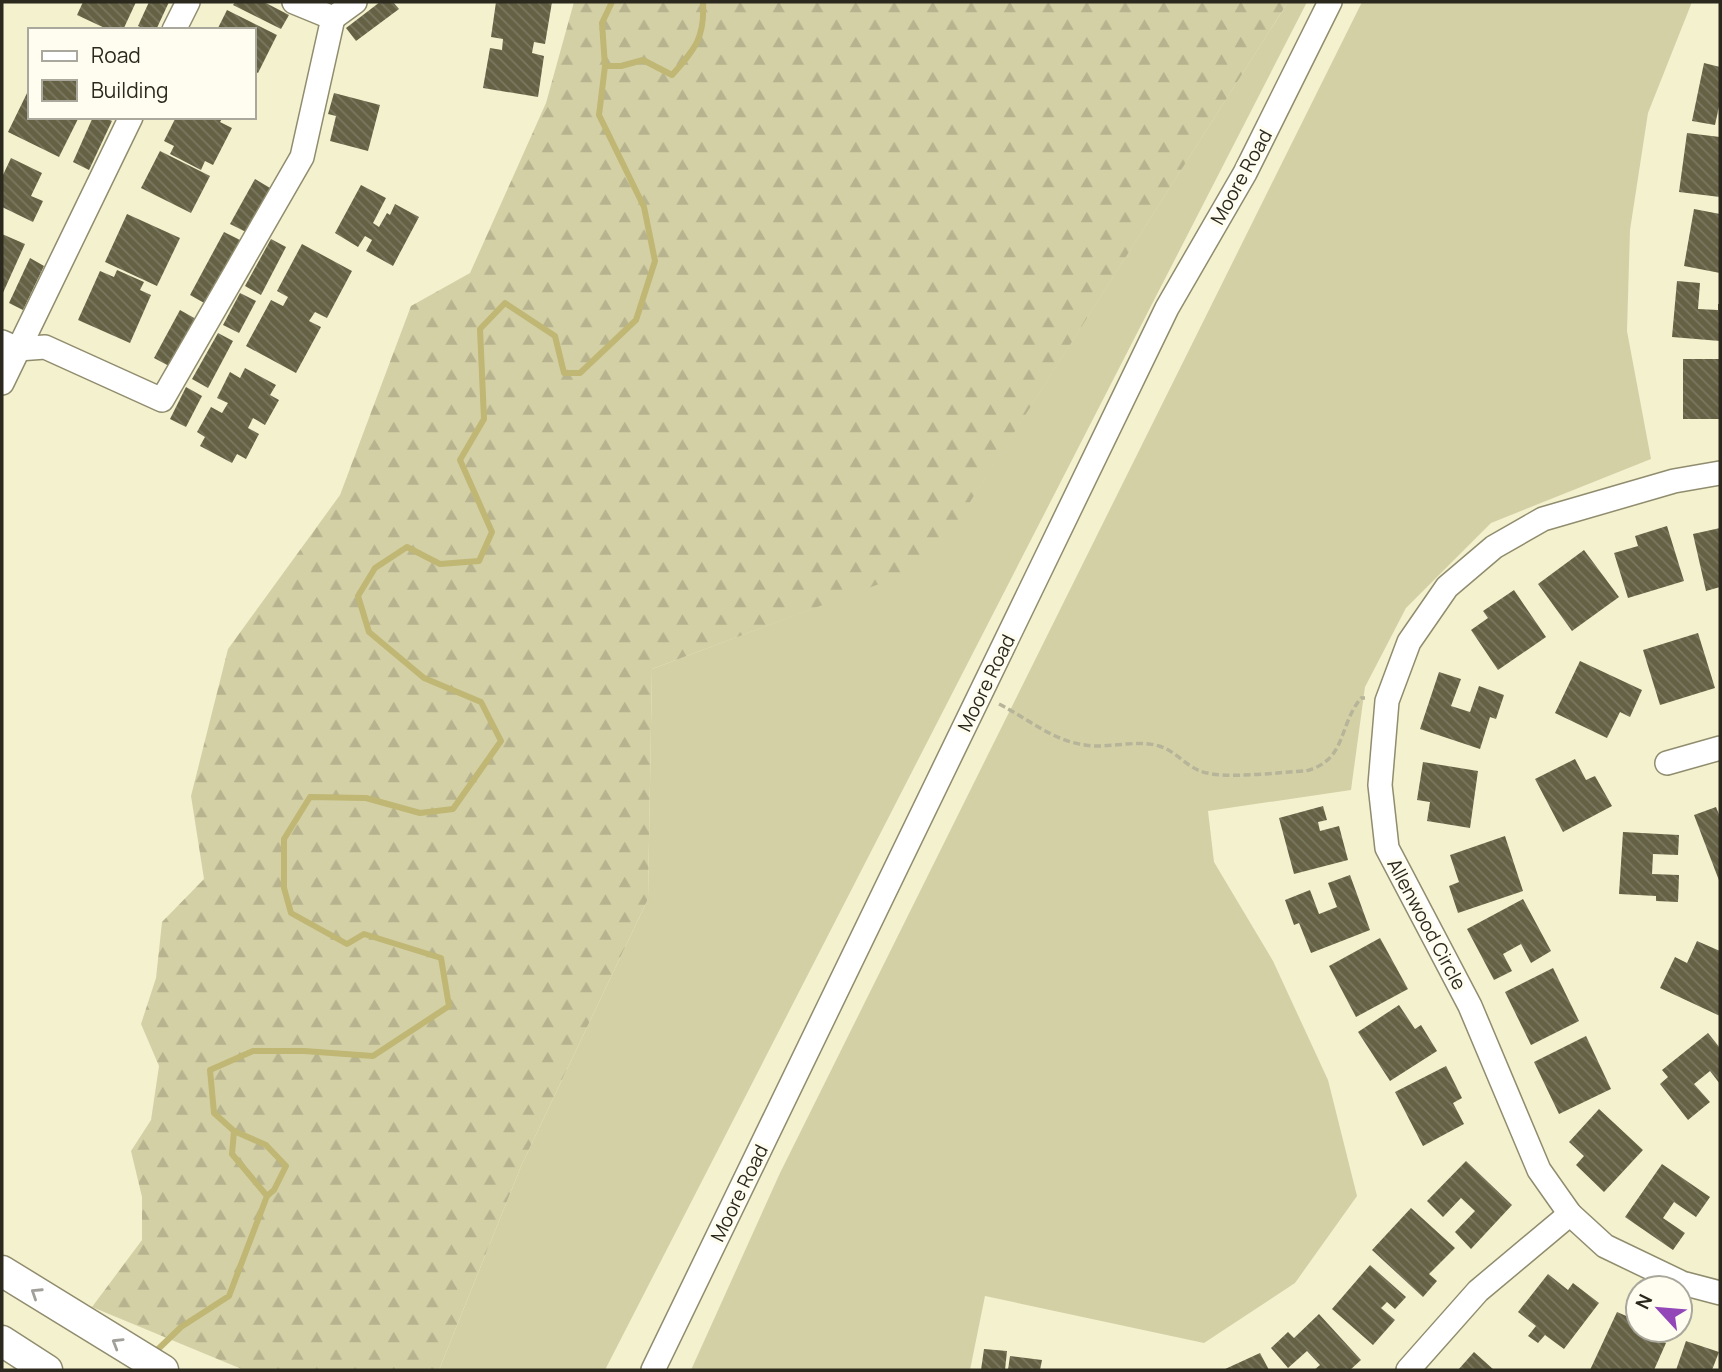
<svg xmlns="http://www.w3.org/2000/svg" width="1722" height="1372" viewBox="0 0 1722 1372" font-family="Manrope,sans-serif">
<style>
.grass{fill:#d4d0a6}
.forest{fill:url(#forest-firs)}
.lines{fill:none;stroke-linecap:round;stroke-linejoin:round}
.stream{stroke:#bfb773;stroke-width:6}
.building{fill:url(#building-back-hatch)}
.minor-casing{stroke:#908c6e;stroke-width:26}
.major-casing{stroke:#908c6e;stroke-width:33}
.path{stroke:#b6b499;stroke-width:3.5;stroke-dasharray:7 3.5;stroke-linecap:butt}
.minor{stroke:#fff;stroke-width:23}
.major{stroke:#fff;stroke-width:30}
.oneway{stroke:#a09f99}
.labels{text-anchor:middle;stroke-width:7;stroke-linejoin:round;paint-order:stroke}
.street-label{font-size:19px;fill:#2b291d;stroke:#fefdf0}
</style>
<defs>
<pattern id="forest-firs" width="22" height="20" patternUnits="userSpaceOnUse" patternTransform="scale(1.75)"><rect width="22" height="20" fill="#d4d0a6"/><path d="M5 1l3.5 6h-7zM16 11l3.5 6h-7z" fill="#b6b38e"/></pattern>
<pattern id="building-back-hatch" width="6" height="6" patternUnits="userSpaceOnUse" patternTransform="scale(1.75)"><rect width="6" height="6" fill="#646144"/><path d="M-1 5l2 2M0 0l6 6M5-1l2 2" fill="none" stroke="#7b7862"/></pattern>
</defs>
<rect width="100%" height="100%" fill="#f4f1cf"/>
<g class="grass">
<polygon points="1288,2 1307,2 605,1370 439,1370 522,1164 648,899 652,669 930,564"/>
<polygon points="1362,2 1692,2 1648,113 1630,230 1627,331 1651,459 1491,523 1406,608 1365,687 1351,790 1208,811 1214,862 1273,961 1328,1080 1357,1196 1295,1283 1204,1343 985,1296 970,1370 691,1370 780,1173"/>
</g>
<polygon class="forest" points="574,2 1288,2 930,565 652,669 648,899 522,1164 439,1370 244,1370 92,1307 142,1240 142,1197 131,1151 151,1120 159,1066 141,1024 156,978 162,922 204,879 191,796 228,649 340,495 411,306 470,273 546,103"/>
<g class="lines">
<g class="stream">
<path d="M 605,66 L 621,66 L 643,60 L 672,75 C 695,49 705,38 703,2"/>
<polyline points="234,1131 266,1145 286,1166 274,1190 267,1196"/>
<polyline points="152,1355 181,1327 229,1296 267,1196 232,1154 234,1131 214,1113 210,1070 253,1051 304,1051 373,1056 449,1006 441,958 364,934 347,944 291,913 284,888 284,839 310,797 366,798 420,813 453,809 501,741 481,702 424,678 369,632 358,596 375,568 407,547 440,564 479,561 492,532 460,460 484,419 480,329 505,303 555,336 564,373 580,373 636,320 655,261 644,207 599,115 605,66 602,23 612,2"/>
</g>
</g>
<g class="building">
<polygon points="83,2 136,2 123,30 109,30 77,15"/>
<polygon points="149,2 169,2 156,30 147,30 138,26"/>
<polygon points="235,2 264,2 289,15 281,29 233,5"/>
<polygon points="380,2 393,2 399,9 356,41 346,28"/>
<polygon points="496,2 552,2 545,44 534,42 532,53 544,56 538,97 483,88 490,48 502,50 503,39 491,37"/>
<polygon points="227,10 277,35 258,73 254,71 254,30 217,30"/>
<polygon points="1704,63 1720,67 1720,102 1715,125 1692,121"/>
<polygon points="30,87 30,117 79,117 59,157 8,132"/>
<polygon points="334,93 380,105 368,151 330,141 336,116 328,114"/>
<polygon points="93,117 104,117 112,121 89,170 73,162"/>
<polygon points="176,117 223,117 220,122 232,128 213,165 205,161 201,170 170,154 174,146 164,141"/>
<polygon points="1687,133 1720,137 1720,197 1679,192"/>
<polygon points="160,151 210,176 191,213 141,188"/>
<polygon points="11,158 42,173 31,196 43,201 33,222 2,207 2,177"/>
<polygon points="255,179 270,188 246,232 230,224"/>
<polygon points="361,185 386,198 373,223 379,227 387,213 390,215 395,204 419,217 393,266 366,251 372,240 365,236 358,247 335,233"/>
<polygon points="1694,209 1720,214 1720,273 1684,266"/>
<polygon points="127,214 180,238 157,286 105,262"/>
<polygon points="224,232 240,240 206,304 190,295"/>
<polygon points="2,234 25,244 2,295"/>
<polygon points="271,239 286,247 261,295 245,286"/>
<polygon points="302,244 352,271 327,318 315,312 309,321 321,327 296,373 246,346 271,300 283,306 288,297 277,291"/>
<polygon points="30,258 44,266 23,310 9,303"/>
<polygon points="117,270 144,282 140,290 151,295 130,343 78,320 100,271 114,277"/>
<polygon points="1677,281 1700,283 1698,309 1718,310 1718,304 1720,304 1720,341 1672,337"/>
<polygon points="240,293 256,301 239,333 223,325"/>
<polygon points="180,310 196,319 169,366 154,358"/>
<polygon points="218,333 233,341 208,388 192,379"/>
<rect x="1683" y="359" width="37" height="60"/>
<polygon points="245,368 276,385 270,395 279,400 265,425 253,418 248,428 259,434 246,459 237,454 232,463 200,446 205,437 197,432 211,407 222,413 228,403 217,398 230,372 240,378"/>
<polygon points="186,387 202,396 186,427 170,419"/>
<polygon points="1667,526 1684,581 1628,598 1614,553 1638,546 1635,536"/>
<polygon points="1720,528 1720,587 1706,591 1693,534"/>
<polygon points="1584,550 1619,597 1572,631 1538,584"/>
<polygon points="1514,590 1546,637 1498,670 1471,630 1488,618 1483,611"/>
<polygon points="1698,633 1715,688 1660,705 1643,650"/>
<polygon points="1580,661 1642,690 1630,717 1620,712 1607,738 1555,713"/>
<polygon points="1439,672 1461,679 1451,706 1470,712 1479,686 1504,695 1496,719 1490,717 1480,749 1420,729"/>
<polygon points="1575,759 1586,780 1595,776 1612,806 1563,832 1535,779"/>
<polygon points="1423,762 1478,771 1470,828 1427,821 1430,802 1417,800"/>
<polygon points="1323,806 1327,820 1318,822 1320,831 1339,826 1348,860 1294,874 1279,818"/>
<polygon points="1716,807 1720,817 1720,883 1694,815"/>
<polygon points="1623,832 1679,835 1678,855 1653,854 1652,874 1679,875 1678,902 1656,901 1656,896 1619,894"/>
<polygon points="1505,836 1523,891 1458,913 1449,886 1459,882 1450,855"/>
<polygon points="1350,875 1370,930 1311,953 1299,923 1294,925 1285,900 1310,890 1319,914 1337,907 1328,883"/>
<polygon points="1523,899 1551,951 1531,963 1521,944 1503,954 1512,971 1494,980 1467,929"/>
<polygon points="1380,938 1408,989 1356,1017 1329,966"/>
<polygon points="1697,941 1720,951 1720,1016 1660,988 1675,957 1687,963"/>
<polygon points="1553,968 1579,1021 1531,1045 1505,992"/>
<polygon points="1399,1005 1415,1029 1421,1025 1437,1051 1390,1081 1358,1032"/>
<polygon points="1708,1033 1720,1048 1720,1084 1710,1071 1694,1084 1710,1102 1688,1120 1660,1084 1668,1077 1662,1070"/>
<polygon points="1586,1036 1611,1089 1559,1114 1534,1062"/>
<polygon points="1446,1066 1462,1098 1453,1103 1464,1124 1423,1146 1395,1092"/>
<polygon points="1599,1109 1643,1150 1604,1192 1576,1165 1584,1156 1569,1142"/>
<polygon points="1466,1161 1512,1205 1471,1249 1455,1232 1475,1211 1461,1198 1443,1217 1427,1201"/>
<polygon points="1662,1164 1710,1197 1696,1217 1674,1202 1663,1218 1685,1233 1673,1250 1625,1217"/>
<polygon points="1411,1208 1455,1248 1429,1274 1437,1281 1423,1297 1372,1250"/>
<polygon points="1370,1265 1406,1297 1395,1309 1387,1302 1381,1308 1395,1320 1373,1345 1332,1309"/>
<polygon points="1548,1274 1568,1290 1573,1283 1599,1303 1564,1349 1545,1335 1538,1343 1528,1336 1536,1326 1518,1312"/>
<polygon points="1617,1312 1638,1321 1640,1331 1666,1343 1654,1370 1590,1370"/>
<polygon points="1319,1314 1361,1360 1350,1370 1314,1370 1320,1365 1307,1351 1288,1368 1271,1348 1288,1332 1294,1338"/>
<polygon points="1686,1341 1719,1352 1712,1370 1676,1370"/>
<polygon points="984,1349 1007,1351 1005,1370 981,1370"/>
<polygon points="1474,1352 1494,1370 1458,1370"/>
<polygon points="1260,1353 1269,1370 1223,1370"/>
<polygon points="1010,1356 1042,1360 1040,1370 1008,1370"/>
</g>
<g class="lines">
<g class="minor-casing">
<g id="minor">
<polyline points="333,18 355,2"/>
<polyline points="174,30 188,2"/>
<polyline points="2,342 18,349 45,347 162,400 302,157 333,18 294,2"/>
<polyline points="2,383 131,117"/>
<polyline points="1720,473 1674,481 1543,519 1494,547 1447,587 1409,642 1387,701 1380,785 1387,848 1470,1006 1539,1170 1570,1214 1605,1246 1682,1283 1720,1293"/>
<polyline points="1667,763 1720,748"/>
<polyline points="653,1370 1167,308 1245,173 1330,2"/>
<polyline points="1408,1370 1478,1291 1570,1214"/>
</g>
</g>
<g class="major-casing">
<g id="major">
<polyline points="2,1271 163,1370"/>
<polyline points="2,1341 47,1370"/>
</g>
</g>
<path class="path" d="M 999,704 C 1027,718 1053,741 1085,745 C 1109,749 1136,739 1159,746 C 1174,750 1185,765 1200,771 C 1224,780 1278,772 1306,771 C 1347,760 1338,726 1361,698 L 1365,698"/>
<use href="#minor" class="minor"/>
<use href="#major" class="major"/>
</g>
<defs><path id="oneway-chevron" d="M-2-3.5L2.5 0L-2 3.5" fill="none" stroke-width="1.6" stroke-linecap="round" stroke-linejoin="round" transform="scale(1.75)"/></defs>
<g class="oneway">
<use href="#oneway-chevron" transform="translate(36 1293) rotate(-147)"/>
<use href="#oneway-chevron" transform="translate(117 1343) rotate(-149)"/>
</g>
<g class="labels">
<g class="street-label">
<text transform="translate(1241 177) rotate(-61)" y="7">Moore Road</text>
<text transform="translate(986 683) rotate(-64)" y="7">Moore Road</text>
<text transform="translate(1427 924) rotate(62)" y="7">Allenwood Circle</text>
<text transform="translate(739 1193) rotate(-64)" y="7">Moore Road</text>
</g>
</g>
<rect width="1722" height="1372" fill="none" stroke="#2b291d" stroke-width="7"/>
<rect x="28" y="28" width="228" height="91" fill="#fefdf0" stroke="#aaa89c" stroke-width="2"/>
<rect x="42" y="51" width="35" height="10" fill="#ffffff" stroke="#aaa89c" stroke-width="2"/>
<text x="91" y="63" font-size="21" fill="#2b291d">Road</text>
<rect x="42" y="80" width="35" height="21" fill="url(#building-back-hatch)" stroke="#aaa89c" stroke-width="2"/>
<text x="91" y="98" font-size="21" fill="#2b291d">Building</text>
<g transform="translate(1659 1309) rotate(296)"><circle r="33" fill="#fefdf0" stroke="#aaa89c" stroke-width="2"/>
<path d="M0-5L12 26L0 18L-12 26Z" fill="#9246b8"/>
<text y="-10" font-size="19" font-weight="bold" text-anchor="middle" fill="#2b291d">N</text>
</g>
</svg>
